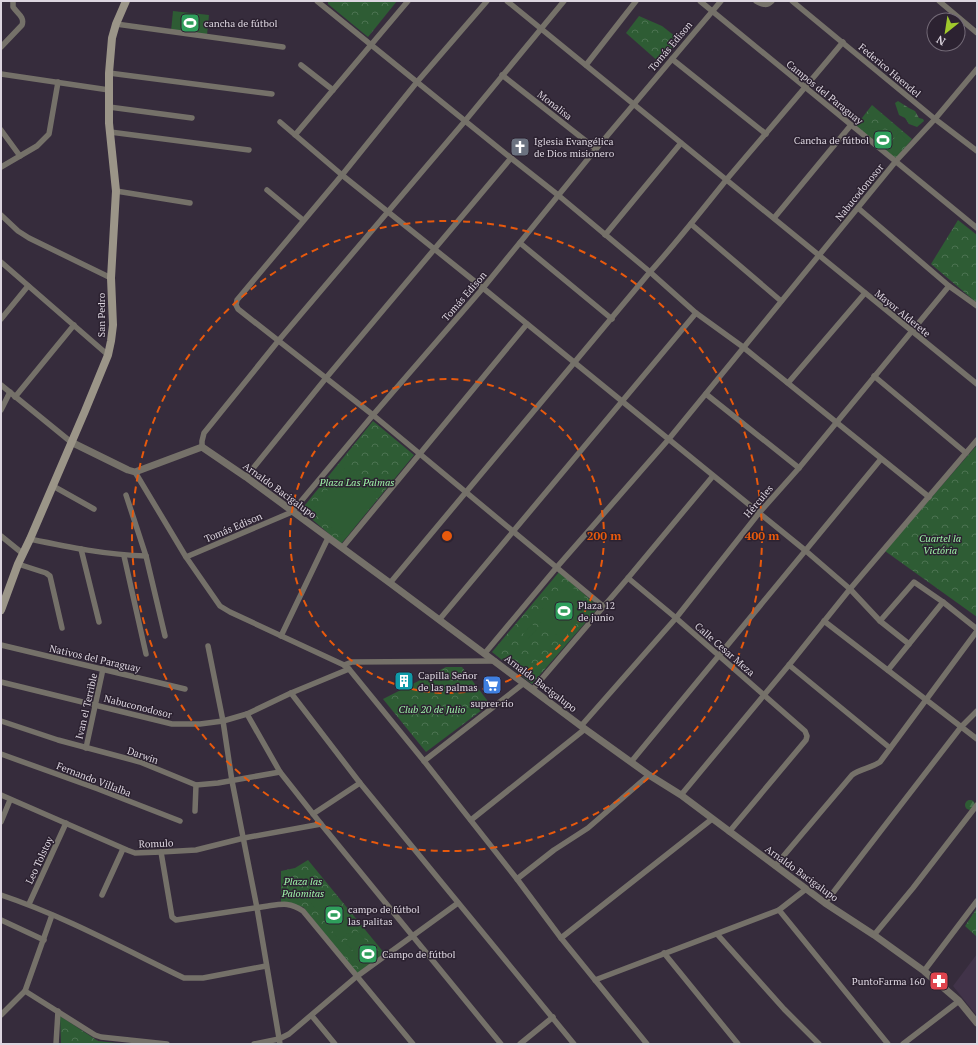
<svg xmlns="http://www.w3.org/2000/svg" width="978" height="1045" viewBox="0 0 978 1045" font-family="'PT Serif',serif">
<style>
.built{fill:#413349}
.forest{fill:url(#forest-firs)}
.park{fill:url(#park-crowns)}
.garden{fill:#2e5c34}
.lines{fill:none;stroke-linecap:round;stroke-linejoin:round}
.minor{stroke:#757169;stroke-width:5.5}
.tertiary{stroke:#757169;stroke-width:7}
.secondary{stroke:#9b9588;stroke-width:8}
.ring{fill:none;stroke:#e8590c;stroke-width:2;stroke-dasharray:7 5}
.labels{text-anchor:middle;stroke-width:3;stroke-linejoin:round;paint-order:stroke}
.poi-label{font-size:10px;fill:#ddd6e0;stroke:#2c2231;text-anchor:start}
.street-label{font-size:10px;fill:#ddd6e0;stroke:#2c2231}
.park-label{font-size:10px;font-style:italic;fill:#9ef3a8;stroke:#2c2231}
.centre{fill:#e8590c;stroke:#2c2231;stroke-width:2}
.ring-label{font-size:12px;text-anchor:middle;font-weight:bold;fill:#e8590c;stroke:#2c2231;stroke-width:3;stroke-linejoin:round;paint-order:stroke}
</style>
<defs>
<pattern id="forest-firs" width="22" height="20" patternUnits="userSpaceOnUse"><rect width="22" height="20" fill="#2e5c34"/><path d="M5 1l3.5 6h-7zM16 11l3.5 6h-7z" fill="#4c7351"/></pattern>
<pattern id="park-crowns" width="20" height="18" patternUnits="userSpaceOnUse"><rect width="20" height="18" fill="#2e5c34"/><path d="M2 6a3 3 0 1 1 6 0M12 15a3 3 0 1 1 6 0" fill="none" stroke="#4c7351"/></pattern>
</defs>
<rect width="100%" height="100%" fill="#362c3c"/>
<polygon class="built" points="977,954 977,1016 953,986"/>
<g class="forest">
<polygon points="898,101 909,108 915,111 919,118 923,119 924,121 917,127 909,124 905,118 899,115 895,103"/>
<circle cx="970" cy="805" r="5"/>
</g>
<g class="park">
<polygon points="328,1 397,1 368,37 328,4"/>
<polygon points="639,16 662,26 680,40 660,63 626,33"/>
<polygon points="872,105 912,139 896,159 855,127"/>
<polygon points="958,220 977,235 977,303 931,264"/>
<polygon points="373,421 414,455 341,544 301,510"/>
<polygon points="977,445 977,617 885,551"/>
<polygon points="559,572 599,607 532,684 492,652"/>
<polygon points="446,667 462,667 490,704 426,752 383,699"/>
<polygon points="308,860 385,954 357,974 303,907 281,903 281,871 295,868"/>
<polygon points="977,908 977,937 965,926"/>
<polygon points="60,1016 98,1041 126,1044 61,1043"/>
</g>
<g class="garden">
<polygon points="173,11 209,15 207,35 171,31"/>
<polygon points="858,127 898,131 885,148"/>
<polygon points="899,133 908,141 896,156 886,148"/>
<polygon points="345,468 379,495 346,538 311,511"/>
<polygon points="566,582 593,605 562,640 535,617"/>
<polygon points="532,624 537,629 528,639 523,634"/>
<polygon points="328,890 356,927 339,940 311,903"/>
<polygon points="357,931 368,943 356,954 345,942"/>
<polygon points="371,944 379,953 364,965 356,956"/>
</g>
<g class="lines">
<g class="minor">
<polyline points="317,1 511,158 558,195 650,272 696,313 743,347 929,497"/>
<polyline points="487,1 417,82 342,175 237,300 236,305 238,309 373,415 603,606"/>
<polyline points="507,1 977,384"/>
<polyline points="700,1 977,228"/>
<path d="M 756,1 C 763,5 767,6 772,1"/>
<polyline points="792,1 935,119 977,151"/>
<polyline points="939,1 977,33"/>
<polyline points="116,24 283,47"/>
<path d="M 1,47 L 22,25 C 25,17 17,13 13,7 L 13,1"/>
<polyline points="672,59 766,134"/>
<polyline points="301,65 333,90"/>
<polyline points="586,65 636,1"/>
<polyline points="109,73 272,94"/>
<polyline points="1,74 109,90"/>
<polyline points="502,75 596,149"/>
<polyline points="109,107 192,118"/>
<polyline points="280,122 342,175 483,288 806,551 850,589 880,621 909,644"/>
<polyline points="1,130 20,156"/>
<polyline points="110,132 249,150"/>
<polyline points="295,135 408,1"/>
<polyline points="1,167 37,146 49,134 58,82"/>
<polyline points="267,190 303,220"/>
<polyline points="116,191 190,203"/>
<polyline points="858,208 949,286 977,306"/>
<polyline points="1,215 18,231 29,238 111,278"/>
<polyline points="774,218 851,125"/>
<polyline points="691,224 781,301"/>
<polyline points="605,235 681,143"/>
<polyline points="520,243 612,319"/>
<polyline points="1,262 108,355"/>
<polyline points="1,319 28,286"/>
<polyline points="874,376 966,453"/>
<polyline points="788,383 865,293"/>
<polyline points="1,385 71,442"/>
<polyline points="706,394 799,468"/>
<polyline points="15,397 74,325"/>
<polyline points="1,410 10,392"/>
<polyline points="202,447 202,441 204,433 279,340 465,121 564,1"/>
<polyline points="135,472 186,557 220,606 230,612 344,665 349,669 424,761 517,879 561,938 647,1044"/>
<polyline points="246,477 326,378 511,158"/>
<polyline points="53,486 94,509"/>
<polyline points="126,495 146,556 165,636"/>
<polyline points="1,536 22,553"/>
<path d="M 30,539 C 68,547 107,555 146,556"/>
<polyline points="342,548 527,324"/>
<polyline points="81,549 99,622"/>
<polyline points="124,556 146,654"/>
<polyline points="186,557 292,512 373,415 483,288 596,149 721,1"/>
<polyline points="18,564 46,573 50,576 62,628"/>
<polyline points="628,578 676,618 805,731 807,736 806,740 729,832"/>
<path d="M 390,583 L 650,272 C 677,242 702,210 727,179 C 766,133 805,88 843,42"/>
<polyline points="439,620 696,313"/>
<polyline points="824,621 977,739"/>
<polyline points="880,621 914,582 943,602 977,629"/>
<polyline points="281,636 328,538"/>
<polyline points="1,645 185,689"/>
<polyline points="208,646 223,721 232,781 257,908 280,1044"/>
<polyline points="485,653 557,567 668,440 896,161 935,119 977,69"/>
<polyline points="344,665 352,662 495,661"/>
<polyline points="789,665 890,748"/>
<polyline points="888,670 943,602"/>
<polyline points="1,682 172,724 200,724 223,721 247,714 291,693 349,669"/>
<polyline points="533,689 628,578 713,476"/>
<polyline points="291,693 360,783 574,1044"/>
<polyline points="247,714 280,772 321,824 501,1044"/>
<polyline points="1,721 58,740 140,762 196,785 218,783 280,772"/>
<polyline points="581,726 676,618 759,513 799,468 912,331 949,286"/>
<polyline points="86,748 103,669"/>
<polyline points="1,754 98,789 180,821"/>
<polyline points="424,761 524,683"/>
<polyline points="631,762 881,459"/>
<polyline points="1,795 127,850 135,853 161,852 196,850 244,838 321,824"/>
<polyline points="681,795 789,665 850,589 977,440"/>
<polyline points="195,811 196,785"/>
<polyline points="313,814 360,783"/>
<polyline points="471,820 585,729"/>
<polyline points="1,822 10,800"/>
<path d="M 161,852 L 172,917 L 176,920 L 268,906 C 282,904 290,902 303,911 L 413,1044"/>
<path d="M 775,866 L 852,775 C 860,769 871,768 880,762 L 977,631"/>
<polyline points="517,879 554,850 588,828 649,775"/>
<path d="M 1,895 C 64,916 124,949 184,978 L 203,978 L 266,966"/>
<polyline points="102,895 123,849"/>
<polyline points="825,903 961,727 977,711"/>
<polyline points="29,904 66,823"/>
<polyline points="779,910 888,1044"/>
<polyline points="1,920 44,940"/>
<polyline points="717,934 784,1009 819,1044"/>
<polyline points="874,935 913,888 977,805"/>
<polyline points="561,938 712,819"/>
<polyline points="664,953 738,1044"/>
<polyline points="924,971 977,901"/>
<polyline points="595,980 779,910 806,889"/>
<polyline points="25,991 95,1035 101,1037 167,1044"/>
<polyline points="1,1015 25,991 52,915"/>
<polyline points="312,1016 335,1044"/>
<polyline points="56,1044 58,1011"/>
<polyline points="254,1044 279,1039 289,1034 356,977 458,903"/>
<polyline points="520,1044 553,1017"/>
<polyline points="903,1044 959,1001"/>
</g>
<polyline class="tertiary" points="71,442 128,470 135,472 202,447 246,477 390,583 585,729 649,775 681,795 825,903 874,935 924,971 959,1001 977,1023"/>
<polyline class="secondary" points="1,610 18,564 30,539 85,411 108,355 111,341 113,325 111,278 116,191 109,123 109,73 112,38 116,24 126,1"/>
</g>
<g class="ring">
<circle cx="447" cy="536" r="157"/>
<circle cx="447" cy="536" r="315"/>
</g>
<defs>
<g id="stadium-square" transform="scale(1)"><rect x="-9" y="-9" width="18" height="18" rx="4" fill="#2e9e5b" stroke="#2c2231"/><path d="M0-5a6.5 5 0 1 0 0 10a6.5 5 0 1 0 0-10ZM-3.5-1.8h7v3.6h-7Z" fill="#fff"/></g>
<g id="church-square" transform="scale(1)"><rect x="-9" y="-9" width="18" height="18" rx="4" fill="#6b7280" stroke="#2c2231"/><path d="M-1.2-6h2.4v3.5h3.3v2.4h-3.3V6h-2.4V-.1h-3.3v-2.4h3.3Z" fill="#fff"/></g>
<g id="building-square" transform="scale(1)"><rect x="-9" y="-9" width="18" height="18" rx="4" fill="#0f9aa8" stroke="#2c2231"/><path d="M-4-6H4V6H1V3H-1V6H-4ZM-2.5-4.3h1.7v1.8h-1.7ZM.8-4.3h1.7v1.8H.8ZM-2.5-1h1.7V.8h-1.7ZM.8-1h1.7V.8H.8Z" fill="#fff"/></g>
<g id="supermarket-square" transform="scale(1)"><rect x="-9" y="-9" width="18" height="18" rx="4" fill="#3f7fe0" stroke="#2c2231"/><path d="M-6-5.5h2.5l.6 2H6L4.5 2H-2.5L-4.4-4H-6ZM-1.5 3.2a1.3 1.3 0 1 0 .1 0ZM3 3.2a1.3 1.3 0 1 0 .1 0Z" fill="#fff"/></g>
<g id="pharmacy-square" transform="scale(1)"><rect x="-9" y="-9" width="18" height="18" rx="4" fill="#e0444e" stroke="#2c2231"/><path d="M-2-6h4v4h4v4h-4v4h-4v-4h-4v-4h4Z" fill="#fff"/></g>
</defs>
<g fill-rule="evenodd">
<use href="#stadium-square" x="190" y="23"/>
<use href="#stadium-square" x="883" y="140"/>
<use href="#church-square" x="520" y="147"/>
<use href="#stadium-square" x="564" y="611"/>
<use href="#building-square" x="404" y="681"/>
<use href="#supermarket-square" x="492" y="685"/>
<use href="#stadium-square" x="334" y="915"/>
<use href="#stadium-square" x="368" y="954"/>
<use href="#pharmacy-square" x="939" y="981"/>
</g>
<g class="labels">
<g class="poi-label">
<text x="204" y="27">cancha de fútbol</text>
<text x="869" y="144" text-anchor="end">Cancha de fútbol</text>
<text x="534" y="145">Iglesia Evangélica<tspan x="534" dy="12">de Dios misionero</tspan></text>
<text x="578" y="609">Plaza 12<tspan x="578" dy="12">de junio</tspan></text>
<text x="418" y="679">Capilla Señor<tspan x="418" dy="12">de las palmas</tspan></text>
<text x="492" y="707" text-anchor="middle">suprer rio</text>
<text x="348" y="913">campo de fútbol<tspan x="348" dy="12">las palitas</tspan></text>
<text x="382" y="958">Campo de fútbol</text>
<text x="925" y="985" text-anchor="end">PuntoFarma 160</text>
</g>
<g class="street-label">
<text transform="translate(670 46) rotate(-50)" y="4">Tomás Edison</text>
<text transform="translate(890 70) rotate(40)" y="4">Federico Haendel</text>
<text transform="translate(825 92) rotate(39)" y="4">Campos del Paraguay</text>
<text transform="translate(555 105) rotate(38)" y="4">Monalisa</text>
<text transform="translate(859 192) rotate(-51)" y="4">Nabucodonosor</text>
<text transform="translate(464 296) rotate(-49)" y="4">Tomás Edison</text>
<text transform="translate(903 313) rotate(39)" y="4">Mayor Alderete</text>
<text transform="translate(101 315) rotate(-90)" y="4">San Pedro</text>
<text transform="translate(280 490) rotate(36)" y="4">Arnaldo Bacigalupo</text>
<text transform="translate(758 501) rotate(-50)" y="4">Hércules</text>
<text transform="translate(233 527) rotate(-23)" y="4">Tomás Edison</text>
<text transform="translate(725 649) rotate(41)" y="4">Calle Cesar Meza</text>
<text transform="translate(95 658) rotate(13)" y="4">Nativos del Paraguay</text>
<text transform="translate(541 683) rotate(37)" y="4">Arnaldo Bacigalupo</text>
<text transform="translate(86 706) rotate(-77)" y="4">Ivan el Terrible</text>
<text transform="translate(138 706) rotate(14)" y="4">Nabuconodosor</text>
<text transform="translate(143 755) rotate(19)" y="4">Darwin</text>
<text transform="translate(94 779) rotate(21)" y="4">Fernando Villalba</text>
<text transform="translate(156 843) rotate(-2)" y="4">Romulo</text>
<text transform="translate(39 860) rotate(-65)" y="4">Leo Tolstoy</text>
<text transform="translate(802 873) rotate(36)" y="4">Arnaldo Bacigalupo</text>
</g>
<g class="park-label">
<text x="357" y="486">Plaza Las Palmas</text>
<text x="940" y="542">Cuartel la<tspan x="940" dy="12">Victória</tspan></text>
<text x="432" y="713">Club 20 de Julio</text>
<text x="303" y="885">Plaza las<tspan x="303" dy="12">Palomitas</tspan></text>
</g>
</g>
<circle cx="447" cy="536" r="6" class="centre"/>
<g class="ring-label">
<text x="604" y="540">200 m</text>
<text x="762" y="540">400 m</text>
</g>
<rect width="978" height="1045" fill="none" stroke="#ddd6e0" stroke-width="4"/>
<g transform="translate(946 32) rotate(210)"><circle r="19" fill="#2c2231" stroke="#736a77"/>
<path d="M0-3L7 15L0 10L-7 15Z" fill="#a0c92c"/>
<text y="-6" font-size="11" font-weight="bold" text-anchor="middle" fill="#ddd6e0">N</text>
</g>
</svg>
